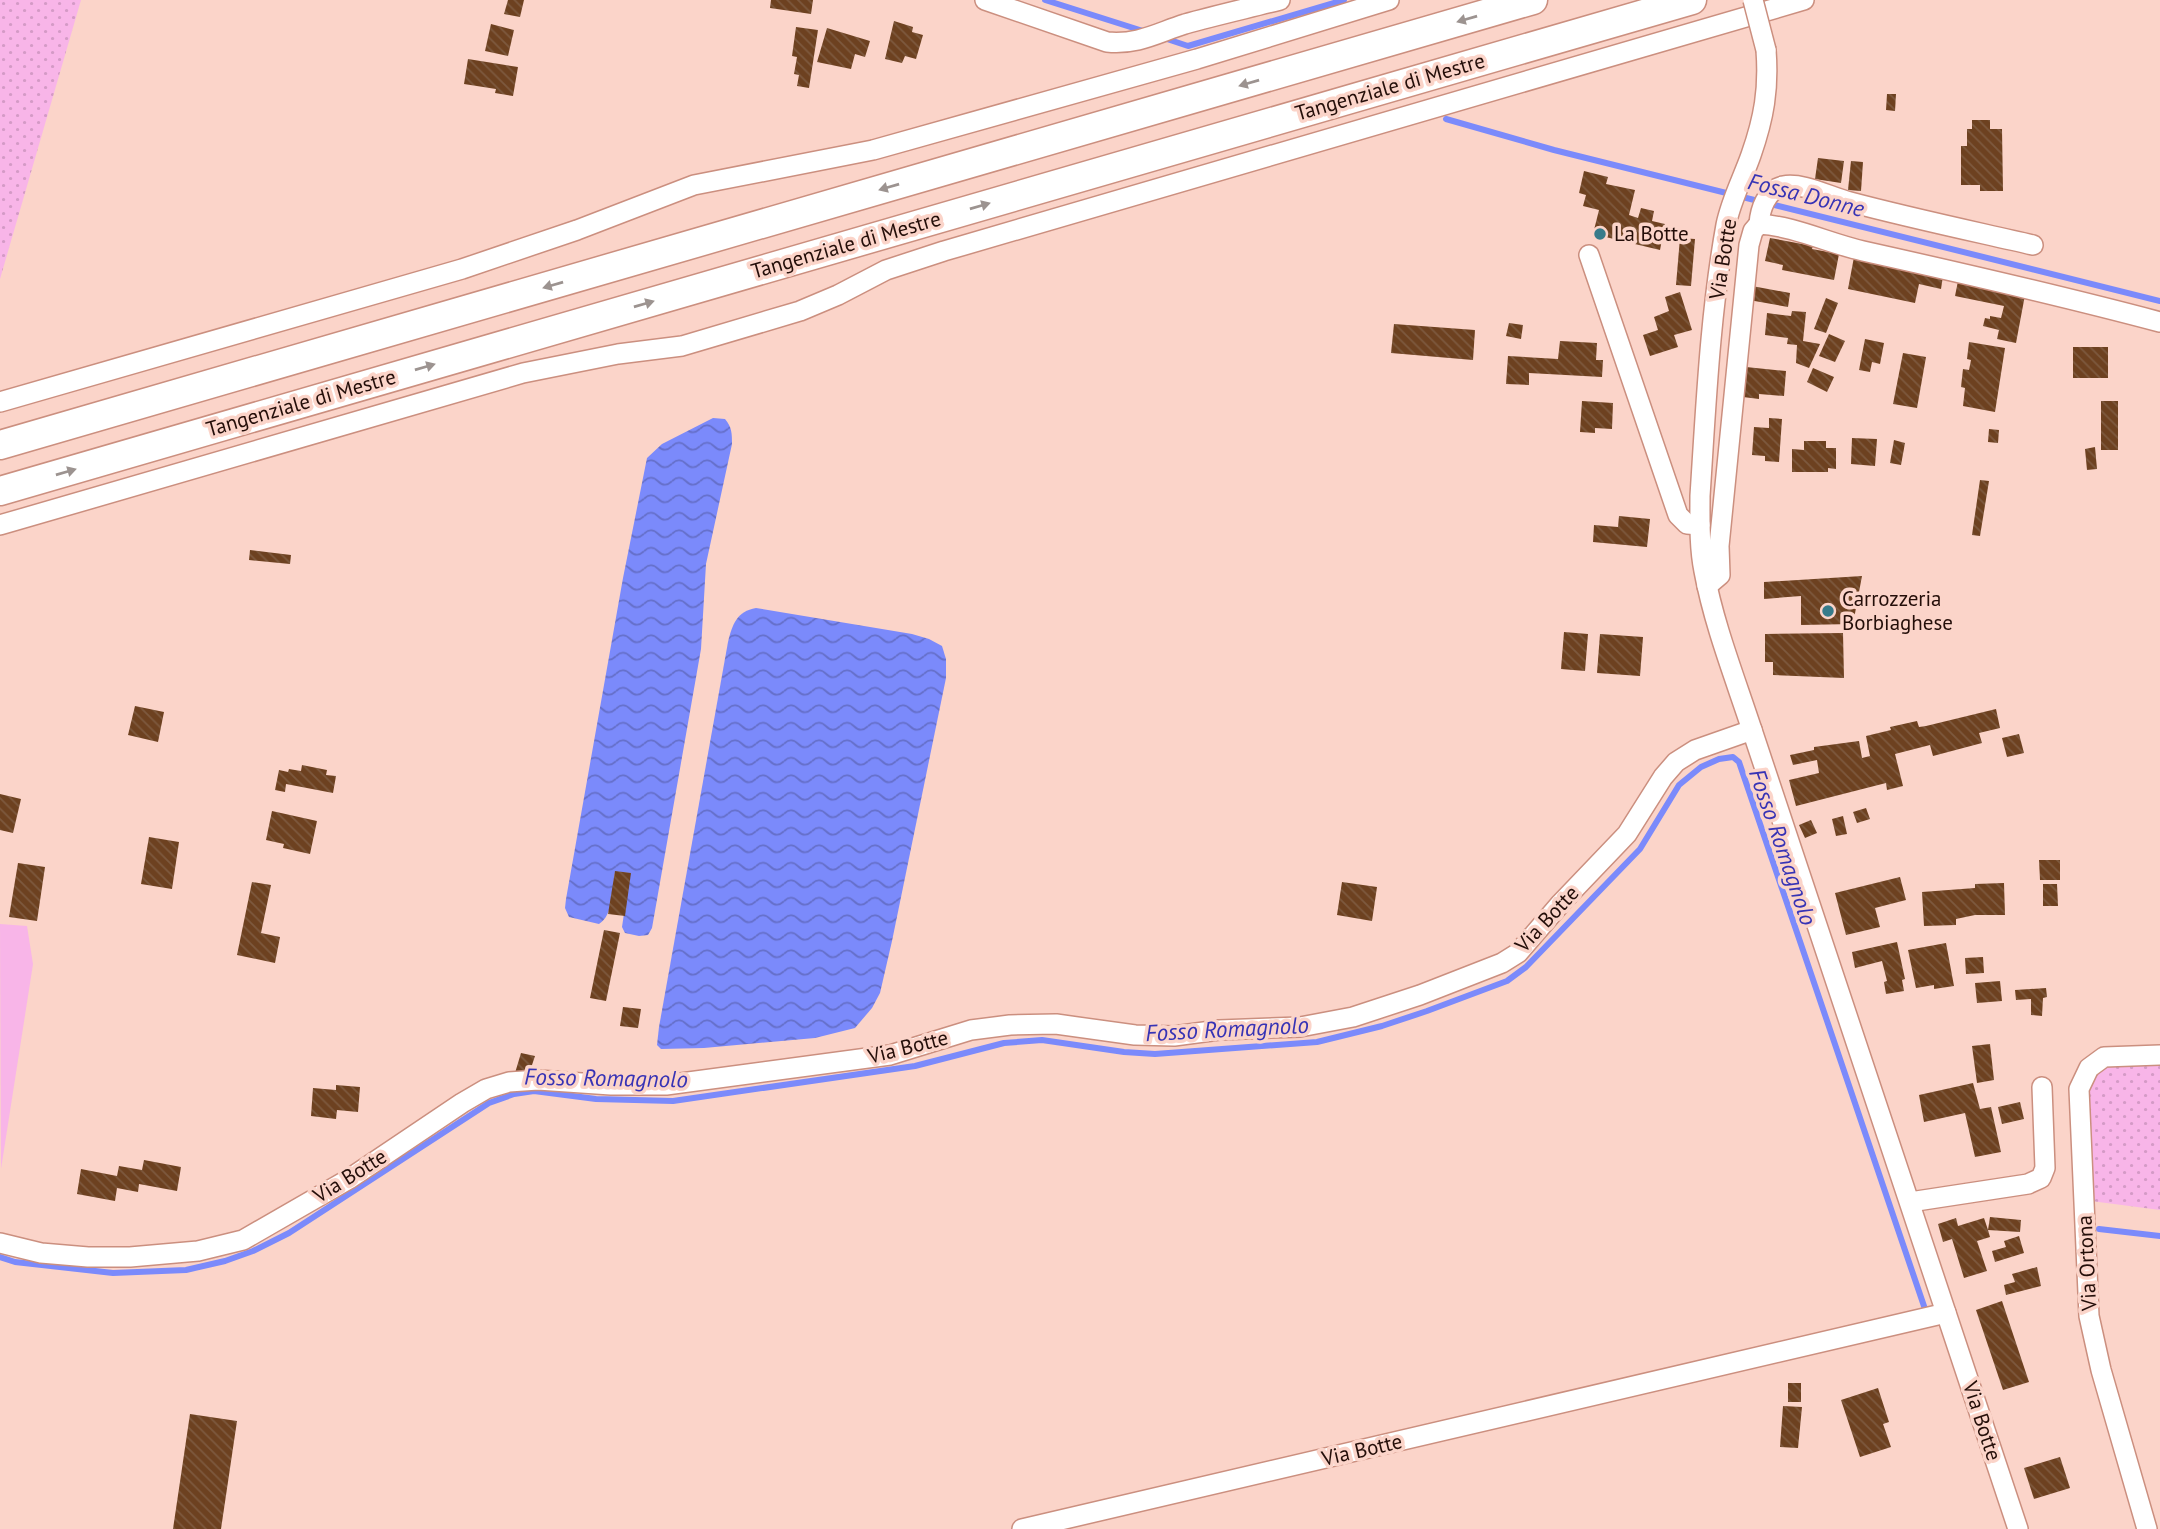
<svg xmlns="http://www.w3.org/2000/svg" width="2160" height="1529" viewBox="0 0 2160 1529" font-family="'PT Sans',sans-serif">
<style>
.grass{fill:url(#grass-dots)}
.pitch{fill:#f8b5e8}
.water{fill:url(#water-waves)}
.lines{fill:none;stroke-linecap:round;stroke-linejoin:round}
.stream{stroke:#7b8afb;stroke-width:6}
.building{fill:url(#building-back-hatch)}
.minor-casing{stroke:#cb8f7f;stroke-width:22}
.highway-casing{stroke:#cb8f7f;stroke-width:31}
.minor{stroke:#fff;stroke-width:19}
.highway{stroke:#fff;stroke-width:28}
.minor-bridge-casing{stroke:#cb8f7f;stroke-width:22;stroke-linecap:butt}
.minor-bridge{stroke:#fff;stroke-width:19}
.oneway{fill:#9c9390}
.poi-dot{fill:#377b8a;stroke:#fbd4c9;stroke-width:2.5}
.labels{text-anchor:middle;stroke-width:7;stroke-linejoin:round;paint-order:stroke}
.street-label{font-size:21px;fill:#240e09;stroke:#fbd4c9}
.poi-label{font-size:21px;fill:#240e09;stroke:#fbd4c9;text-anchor:start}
.water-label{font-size:23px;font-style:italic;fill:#3733b5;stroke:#fbd4c9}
</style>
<defs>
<pattern id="grass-dots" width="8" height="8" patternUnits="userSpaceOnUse" patternTransform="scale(1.75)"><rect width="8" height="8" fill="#f8b5e8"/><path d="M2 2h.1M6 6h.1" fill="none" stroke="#d49ac6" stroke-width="1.8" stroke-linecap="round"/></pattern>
<pattern id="water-waves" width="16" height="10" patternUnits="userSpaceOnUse" patternTransform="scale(1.75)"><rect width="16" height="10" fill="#7b8afb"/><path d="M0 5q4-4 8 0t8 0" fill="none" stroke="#656fc9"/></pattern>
<pattern id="building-back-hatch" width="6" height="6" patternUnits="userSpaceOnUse" patternTransform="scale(1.75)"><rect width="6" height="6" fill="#6d4120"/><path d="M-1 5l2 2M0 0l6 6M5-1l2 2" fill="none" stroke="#7d593e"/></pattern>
</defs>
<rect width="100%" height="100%" fill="#fbd4c9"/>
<g class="grass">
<polygon points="0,0 81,0 0,279"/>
<polygon points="2160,1062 2160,1210 2091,1201 2088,1065"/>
</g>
<polygon class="pitch" points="0,924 27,926 33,964 1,1169"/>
<g class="water">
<path d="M 713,418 L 725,419 C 732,427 732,434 732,444 L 706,564 L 701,649 L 652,928 L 648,935 L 639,936 L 625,933 L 622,927 L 630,873 L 615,872 C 612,887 614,915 599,924 L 569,917 L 565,908 L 566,899 L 623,578 L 647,458 L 662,444 Z"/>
<path d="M 756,608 L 912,634 L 929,639 L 942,646 L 946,659 L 946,678 L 892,941 L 880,993 L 872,1008 L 855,1028 L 815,1038 L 704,1048 L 661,1049 L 657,1045 L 659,1027 L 728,642 C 732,625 737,611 756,608 Z"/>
</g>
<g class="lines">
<g class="stream">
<polyline points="1045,0 1143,31"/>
<polyline points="1164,38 1188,46 1344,0"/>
<polyline points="1446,119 1554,150 2160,301"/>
<polyline points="2099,1229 2160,1236"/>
<polyline points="0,1257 15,1262 113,1273 186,1270 225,1261 253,1251 289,1233 489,1103 514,1094 534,1091 596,1099 673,1101 915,1066 1004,1043 1042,1040 1124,1052 1155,1054 1317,1042 1382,1026 1427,1011 1507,981 1526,967 1640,849 1679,785 1701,767 1719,759 1733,757 1739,762 1926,1312"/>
</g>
</g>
<g class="building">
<polygon points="508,0 524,0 520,17 504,14"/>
<polygon points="771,0 813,0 811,14 770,8"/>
<polygon points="894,21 913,27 912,32 923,35 916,59 905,56 902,63 885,59"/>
<polygon points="491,24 514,30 508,56 485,51"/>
<polygon points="796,27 818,30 809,88 797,86 799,75 794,74 797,57 792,56"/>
<polygon points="827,28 870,41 865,57 855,54 851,69 817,62"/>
<polygon points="468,59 518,67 513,96 495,93 496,89 464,84"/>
<polygon points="1887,94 1896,94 1895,111 1886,110"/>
<polygon points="1972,120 1990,120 1990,129 2002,129 2003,191 1980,191 1980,185 1961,185 1961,146 1967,146 1967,129 1972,129"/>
<polygon points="1818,158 1844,161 1841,183 1815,179"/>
<polygon points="1851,161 1863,162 1861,191 1848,190"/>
<polygon points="1584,171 1608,177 1606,184 1635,190 1629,215 1638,218 1641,208 1654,211 1652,221 1665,224 1660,250 1593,234 1599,210 1583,206 1586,195 1579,193"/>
<polygon points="1680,238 1695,239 1691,286 1676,285"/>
<polygon points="1770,238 1813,246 1812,249 1839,254 1834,280 1782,270 1783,265 1765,261"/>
<polygon points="1854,257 1943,276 1941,289 1919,284 1915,303 1848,289"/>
<polygon points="1958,281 2025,295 2016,343 1997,339 1999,330 1983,326 1985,318 1990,319 1990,316 2001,318 2004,306 1955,296"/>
<polygon points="1752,286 1790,293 1788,307 1749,300"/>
<polygon points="1680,292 1692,330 1674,335 1678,347 1650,356 1643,335 1658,330 1654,317 1669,311 1665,297"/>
<polygon points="1826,298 1838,303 1826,333 1814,329"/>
<polygon points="1792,311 1806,312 1803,341 1820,344 1809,368 1796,363 1797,345 1787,344 1788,338 1765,335 1767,313 1791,316"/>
<polygon points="1509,323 1523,325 1521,339 1506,336"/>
<polygon points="1394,324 1475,330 1473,360 1391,353"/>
<polygon points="1829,334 1845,341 1835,362 1819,356"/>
<polygon points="1865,339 1884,343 1880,364 1872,362 1870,372 1859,370"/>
<polygon points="1560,341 1597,343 1596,360 1603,360 1602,377 1529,373 1529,385 1506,384 1508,356 1558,359"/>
<polygon points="1969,342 2005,348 1995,412 1963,406 1965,388 1961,387 1963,369 1969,370 1971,360 1967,359"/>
<rect x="2073" y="347" width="35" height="31"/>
<polygon points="1903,353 1926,357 1917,408 1893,404"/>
<polygon points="1746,367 1786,371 1784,396 1759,394 1759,399 1743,397"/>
<polygon points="1813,368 1834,377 1827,392 1807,382"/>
<polygon points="1582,401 1613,403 1612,429 1595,428 1595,433 1580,432"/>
<rect x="2101" y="401" width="17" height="49"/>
<polygon points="1769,418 1782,419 1779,462 1765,461 1765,456 1752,455 1754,427 1769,428"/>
<polygon points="1989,429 1999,430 1998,443 1988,442"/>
<polygon points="1852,438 1877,439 1875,466 1851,464"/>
<polygon points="1894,440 1905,443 1901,465 1890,463"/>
<polygon points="1804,441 1826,441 1826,448 1836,448 1836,469 1828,468 1828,472 1792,472 1792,449 1804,450"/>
<polygon points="2095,447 2097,469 2087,470 2085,449"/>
<polygon points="1980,480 1989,481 1980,536 1972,535"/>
<polygon points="1619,516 1650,519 1647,547 1593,542 1594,525 1618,527"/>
<polygon points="250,550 291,555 290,564 249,560"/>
<polygon points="1862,576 1853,624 1801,625 1801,596 1764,599 1764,582"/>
<polygon points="1564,632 1588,634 1585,671 1561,669"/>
<polygon points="1843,633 1844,678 1773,675 1773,662 1765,662 1765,634"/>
<polygon points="1600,634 1643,637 1640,676 1597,673"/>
<polygon points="135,706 164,712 158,742 128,735"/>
<polygon points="1996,709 2000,728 1979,733 1982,743 1933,756 1930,745 1895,754 1903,786 1887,790 1886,783 1796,806 1789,780 1819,773 1817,760 1793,765 1790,755 1814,750 1814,747 1859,741 1862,758 1870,756 1866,736 1891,730 1890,727 1917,721 1919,727 1926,726"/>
<polygon points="2019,734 2024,753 2007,757 2002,738"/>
<polygon points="302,765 327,770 326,775 336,776 333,793 286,784 285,792 275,790 279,770 288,772 289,769 301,771"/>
<polygon points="0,794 21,799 13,833 0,830"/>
<polygon points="1866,808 1870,819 1857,823 1853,812"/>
<polygon points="272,811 317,821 310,854 283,848 284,844 266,840"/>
<polygon points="1843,816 1847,834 1836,836 1832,819"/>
<polygon points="1811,820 1817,833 1805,838 1799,825"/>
<polygon points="149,837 179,842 172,889 141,884"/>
<polygon points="2039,860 2060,860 2060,880 2040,880"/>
<polygon points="18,863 45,867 37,921 9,917"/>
<polygon points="615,871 631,873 625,916 608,914"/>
<polygon points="1900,877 1906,900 1875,908 1880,927 1846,935 1835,893"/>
<polygon points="252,882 271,885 261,933 280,937 275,963 237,955"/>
<polygon points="1342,882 1377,887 1372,921 1337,915"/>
<polygon points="2004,883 2005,915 1975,915 1956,919 1956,925 1924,926 1922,892 1975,888 1975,884"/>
<polygon points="2043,884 2057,884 2058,906 2043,906"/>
<polygon points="604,930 620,933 606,1001 590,998"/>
<polygon points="1897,942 1905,979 1902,980 1904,991 1886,994 1884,982 1887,981 1882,961 1855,968 1852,952"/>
<polygon points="1946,943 1954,986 1934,989 1934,985 1916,988 1908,950"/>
<polygon points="1983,957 1984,973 1966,974 1965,958"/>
<polygon points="2000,981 2002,1001 1977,1003 1975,983"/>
<polygon points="2046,988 2047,997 2043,998 2042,1016 2031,1015 2031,999 2016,1000 2015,990"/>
<polygon points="623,1007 641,1009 638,1028 620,1026"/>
<polygon points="1990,1044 1994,1080 1977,1083 1972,1046"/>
<polygon points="521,1053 535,1056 530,1071 515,1073"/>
<polygon points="1973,1083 1980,1109 1991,1107 2001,1152 1975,1157 1965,1113 1924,1122 1919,1095"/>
<polygon points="336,1085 360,1087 358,1112 337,1110 336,1119 311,1116 313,1088 336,1090"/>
<polygon points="2020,1102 2024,1119 2002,1124 1998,1107"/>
<polygon points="144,1160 181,1167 177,1191 139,1184 138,1192 117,1188 115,1201 77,1194 81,1169 117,1176 119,1166 142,1170"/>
<polygon points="1990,1217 2021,1220 2020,1232 1988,1230 1990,1237 1977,1241 1987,1271 1964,1278 1952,1239 1943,1242 1938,1224 1956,1218 1958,1226 1984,1218 1988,1230"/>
<polygon points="2019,1236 2024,1253 1995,1262 1992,1251 2006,1247 2004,1241"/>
<polygon points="2037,1267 2041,1286 2006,1295 2004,1285 2015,1282 2012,1274"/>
<polygon points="2002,1301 2029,1382 2003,1390 1976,1310"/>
<rect x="1788" y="1383" width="13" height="19"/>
<polygon points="1878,1388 1889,1422 1883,1424 1891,1447 1860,1457 1841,1400"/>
<polygon points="1783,1406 1802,1407 1798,1448 1780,1447"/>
<polygon points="190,1414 237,1421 221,1529 173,1529"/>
<polygon points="2060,1457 2070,1488 2034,1499 2024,1468"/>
</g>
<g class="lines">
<g class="minor-casing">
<g id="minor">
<path d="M 985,0 L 1107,42 C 1138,45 1157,33 1185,24 C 1217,15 1249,8 1280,0"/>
<path d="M 1766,50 C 1769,89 1764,118 1751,155 C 1743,178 1731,200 1726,225 C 1710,314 1706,405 1700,496 C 1700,520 1699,546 1704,571 C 1714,625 1735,678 1752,730 L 2018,1529"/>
<path d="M 1759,224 C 1760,210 1766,190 1783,186 C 1803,182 1830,197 1850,202 C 1910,218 1972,231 2033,245"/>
<polyline points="1589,255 1678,515 1687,524 1700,525"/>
<polyline points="0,402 462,269 577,230 694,185 873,150 1197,59 1389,0"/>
<polyline points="0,525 523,373 618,354 682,346 800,311 838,295 886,270 944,251 1804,0"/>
<path d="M 1707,586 L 1720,575 L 1719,546 L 1749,245 L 1753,231 L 1759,224 C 1794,226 1828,243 1863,251 C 1962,273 2062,296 2160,322"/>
<polyline points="1910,1202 2028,1184 2041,1178 2045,1168 2042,1087"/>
<polyline points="0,1243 41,1253 88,1257 130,1257 198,1251 243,1240 349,1179 462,1103 486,1089 509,1082 538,1080 611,1085 666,1085 890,1055 971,1030 1010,1025 1056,1024 1135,1035 1174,1036 1219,1030 1300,1027 1353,1017 1420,995 1502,963 1518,953 1561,903 1627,834 1663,777 1676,762 1695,750 1752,730"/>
<polyline points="1022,1529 1946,1313"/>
<polyline points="2147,1529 2101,1370 2089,1316 2079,1089 2089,1068 2104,1057 2160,1055"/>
</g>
</g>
<g class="highway-casing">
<g id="highway">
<polyline points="0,445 1533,0"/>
<polyline points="0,491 1692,0"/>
</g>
</g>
<use href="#minor" class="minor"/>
<use href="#highway" class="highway"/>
<g class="minor-bridge-casing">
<polyline id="minor-bridge" points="1753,0 1766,50"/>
</g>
<use href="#minor-bridge" class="minor-bridge"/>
</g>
<defs><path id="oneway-solid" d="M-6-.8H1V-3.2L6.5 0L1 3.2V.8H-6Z" transform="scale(1.75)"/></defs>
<g class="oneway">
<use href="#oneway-solid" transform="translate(1467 19) rotate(164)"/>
<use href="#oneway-solid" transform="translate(1249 83) rotate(164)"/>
<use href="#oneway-solid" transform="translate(889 187) rotate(164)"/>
<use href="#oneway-solid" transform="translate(980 206) rotate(-16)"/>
<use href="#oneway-solid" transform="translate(553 285) rotate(164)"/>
<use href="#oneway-solid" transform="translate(644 304) rotate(-16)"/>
<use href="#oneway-solid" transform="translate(425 367) rotate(-16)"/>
<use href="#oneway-solid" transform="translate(66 472) rotate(-16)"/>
</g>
<g class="poi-dot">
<circle cx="1600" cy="234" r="7"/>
<circle cx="1828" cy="611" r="7"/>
</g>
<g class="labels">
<g class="street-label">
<text transform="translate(1390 87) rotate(-16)" y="7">Tangenziale di Mestre</text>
<text transform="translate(846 245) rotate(-16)" y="7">Tangenziale di Mestre</text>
<text transform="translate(1723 259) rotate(-81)" y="7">Via Botte</text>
<text transform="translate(301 403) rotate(-16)" y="7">Tangenziale di Mestre</text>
<text transform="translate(1547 919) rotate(-47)" y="7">Via Botte</text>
<text transform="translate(908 1047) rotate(-14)" y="7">Via Botte</text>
<text transform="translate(350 1176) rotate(-32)" y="7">Via Botte</text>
<text transform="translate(2087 1263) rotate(-93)" y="7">Via Ortona</text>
<text transform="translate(1982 1421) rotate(72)" y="7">Via Botte</text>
<text transform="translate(1362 1450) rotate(-13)" y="7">Via Botte</text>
</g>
<g class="poi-label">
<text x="1614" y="241">La Botte</text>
<text x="1842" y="606">Carrozzeria<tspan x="1842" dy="24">Borbiaghese</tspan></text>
</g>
<g class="water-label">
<text transform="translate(1806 195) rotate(14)" y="8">Fossa Donne</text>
<text transform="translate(1783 847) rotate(71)" y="8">Fosso Romagnolo</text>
<text transform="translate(1227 1029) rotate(-3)" y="8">Fosso Romagnolo</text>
<text transform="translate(606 1078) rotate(1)" y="8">Fosso Romagnolo</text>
</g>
</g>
</svg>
